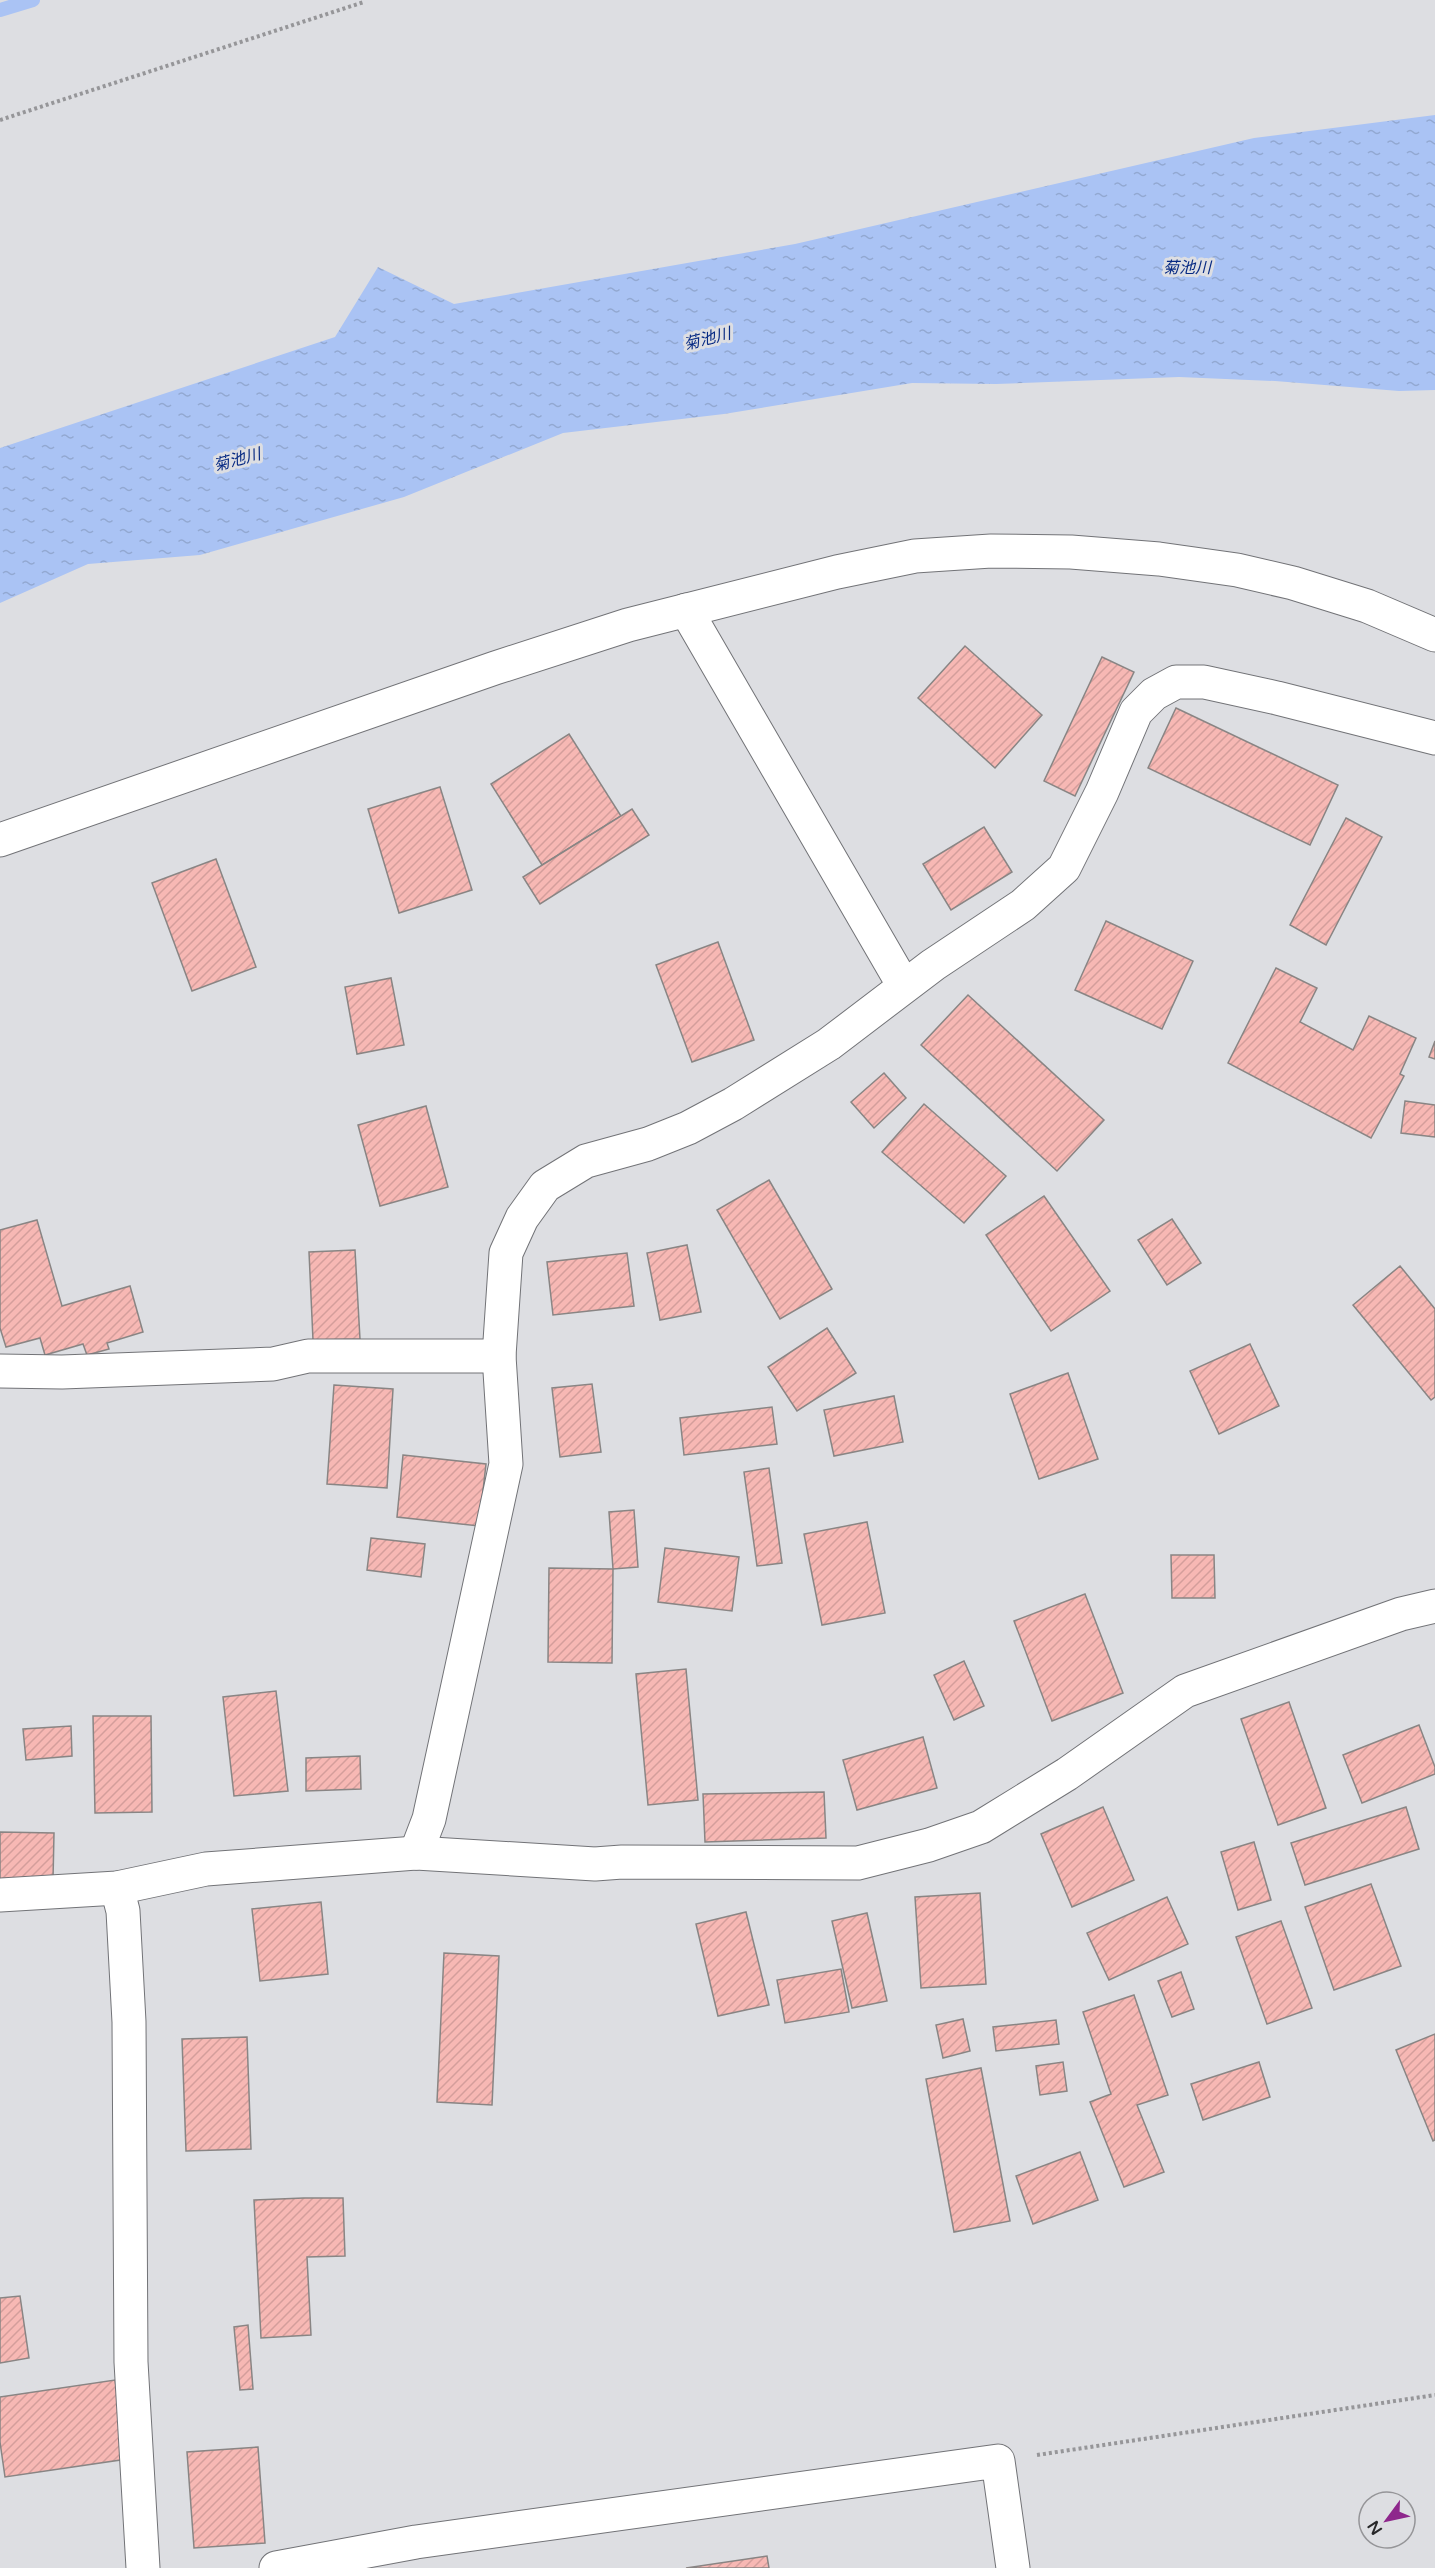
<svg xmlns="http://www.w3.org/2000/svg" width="1435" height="2568" viewBox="0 0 1435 2568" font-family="'Varela Round','Noto Sans JP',sans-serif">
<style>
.water{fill:url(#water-ripples)}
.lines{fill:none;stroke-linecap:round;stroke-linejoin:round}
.stream{stroke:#aac3f4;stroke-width:14}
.building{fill:url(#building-hatch);stroke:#898584;stroke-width:1.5}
.minor-casing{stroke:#727377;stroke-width:35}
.path{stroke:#969699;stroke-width:4;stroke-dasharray:3 3;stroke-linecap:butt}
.minor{stroke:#fff;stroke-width:33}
.labels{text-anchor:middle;stroke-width:6;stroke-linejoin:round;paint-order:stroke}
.water-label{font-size:16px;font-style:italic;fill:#072a83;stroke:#dddee2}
</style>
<defs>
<pattern id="water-ripples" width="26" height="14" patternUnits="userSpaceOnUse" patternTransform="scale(1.5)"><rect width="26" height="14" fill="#aac3f4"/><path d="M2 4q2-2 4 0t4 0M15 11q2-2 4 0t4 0" fill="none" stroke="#92a8d1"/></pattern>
<pattern id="building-hatch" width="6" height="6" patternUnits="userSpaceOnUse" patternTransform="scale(1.5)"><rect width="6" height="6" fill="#f7b8b4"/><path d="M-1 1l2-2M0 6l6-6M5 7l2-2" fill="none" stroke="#d49e9b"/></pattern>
</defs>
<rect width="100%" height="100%" fill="#dddee2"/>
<polygon class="water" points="1435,115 1435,390 1399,391 1275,381 1179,377 996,384 912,383 724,414 563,433 404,497 200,555 88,564 0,603 0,448 335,337 378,267 454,304 795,244 1254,138"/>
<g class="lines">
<polyline class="stream" points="0,10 33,0"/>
</g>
<g class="building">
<polygon points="965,646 1042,715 995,768 918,698"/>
<polygon points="1102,657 1134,672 1075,796 1044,781"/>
<polygon points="1176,708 1338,785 1310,845 1148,768"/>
<polygon points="569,734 621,816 542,865 491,784"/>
<polygon points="440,787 472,890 399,913 368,809"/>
<polygon points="632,809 649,835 540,904 523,877"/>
<polygon points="1346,818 1382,837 1326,945 1290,925"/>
<polygon points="984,827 1012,872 951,910 923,864"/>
<polygon points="216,859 256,967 192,991 152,883"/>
<polygon points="1106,921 1193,961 1162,1029 1075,990"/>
<polygon points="718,942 754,1040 692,1062 656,965"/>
<polygon points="1276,968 1317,988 1300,1022 1353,1050 1369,1016 1416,1038 1400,1074 1404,1076 1371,1138 1228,1063"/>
<polygon points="391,978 404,1045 357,1054 345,987"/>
<polygon points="968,995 1104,1120 1057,1171 921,1045"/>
<polygon points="1435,1041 1435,1059 1429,1057"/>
<polygon points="884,1073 906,1098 874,1128 851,1102"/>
<polygon points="1405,1101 1435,1105 1435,1137 1401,1133"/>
<polygon points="924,1104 1006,1176 964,1223 882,1152"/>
<polygon points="426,1106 448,1187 380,1206 358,1125"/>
<polygon points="769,1180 832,1289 780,1319 717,1210"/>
<polygon points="1044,1196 1110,1291 1051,1331 986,1235"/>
<polygon points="1172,1219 1201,1263 1167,1285 1138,1240"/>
<polygon points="37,1220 62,1306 130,1286 143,1332 107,1343 109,1349 87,1355 83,1344 45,1355 40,1338 6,1347 0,1328 0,1230"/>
<polygon points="687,1245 701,1312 660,1320 647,1253"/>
<polygon points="355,1250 360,1339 313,1340 309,1252"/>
<polygon points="627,1253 634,1306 553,1315 547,1262"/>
<polygon points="1400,1266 1435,1309 1435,1397 1431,1400 1353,1305"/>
<polygon points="827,1328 856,1373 797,1411 768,1367"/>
<polygon points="1250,1344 1279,1406 1219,1434 1190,1371"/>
<polygon points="1068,1373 1098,1459 1039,1479 1010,1394"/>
<polygon points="592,1384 601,1452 560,1457 552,1388"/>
<polygon points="334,1385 393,1389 387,1488 327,1484"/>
<polygon points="894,1396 903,1442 834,1456 824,1410"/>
<polygon points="772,1407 777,1444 684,1455 680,1418"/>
<polygon points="403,1455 486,1464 479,1526 397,1517"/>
<polygon points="769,1468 782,1563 757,1566 744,1472"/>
<polygon points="634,1510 638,1567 613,1569 609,1512"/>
<polygon points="867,1522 885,1613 822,1625 804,1534"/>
<polygon points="371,1538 425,1544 421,1577 367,1570"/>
<polygon points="665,1548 739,1557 732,1611 658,1602"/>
<polygon points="1171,1555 1214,1555 1215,1598 1172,1598"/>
<polygon points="549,1568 613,1569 612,1663 548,1662"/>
<polygon points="1085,1594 1123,1693 1052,1721 1014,1621"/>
<polygon points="964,1661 984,1706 954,1720 934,1675"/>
<polygon points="686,1669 698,1800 648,1805 636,1674"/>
<polygon points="276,1691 288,1791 234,1796 223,1697"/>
<polygon points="1289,1702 1326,1808 1278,1825 1241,1719"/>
<polygon points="93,1716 151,1716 152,1812 95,1813"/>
<polygon points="1419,1725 1435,1767 1435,1774 1362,1803 1343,1755"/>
<polygon points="71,1726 72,1756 26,1760 23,1729"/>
<polygon points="923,1737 937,1788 857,1810 843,1760"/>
<polygon points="360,1756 361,1789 306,1791 306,1758"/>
<polygon points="824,1792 826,1838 705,1842 703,1794"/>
<polygon points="1103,1807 1134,1880 1072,1907 1041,1834"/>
<polygon points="1406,1807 1419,1849 1305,1885 1291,1843"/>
<polygon points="0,1832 54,1833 53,1880 0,1879"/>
<polygon points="1254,1842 1271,1900 1238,1910 1221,1852"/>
<polygon points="1371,1884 1401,1966 1334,1990 1305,1907"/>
<polygon points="980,1893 986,1984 921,1988 915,1897"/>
<polygon points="1167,1897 1188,1944 1109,1980 1087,1933"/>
<polygon points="321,1902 328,1974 260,1981 252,1909"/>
<polygon points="746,1912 769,2005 718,2016 696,1924"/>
<polygon points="867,1913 887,2001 852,2008 832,1921"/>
<polygon points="1281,1921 1312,2008 1267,2024 1236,1937"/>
<polygon points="444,1953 499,1956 492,2105 437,2102"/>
<polygon points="841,1969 849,2012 785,2023 777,1980"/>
<polygon points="1181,1972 1194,2009 1172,2017 1158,1981"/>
<polygon points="1134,1995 1168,2095 1137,2105 1164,2172 1124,2187 1090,2102 1111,2094 1083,2012"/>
<polygon points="963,2019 970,2051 943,2058 936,2025"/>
<polygon points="1056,2020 1059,2044 996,2051 993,2027"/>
<polygon points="1435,2034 1435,2140 1433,2141 1396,2050"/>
<polygon points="247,2037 251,2149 186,2151 182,2039"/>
<polygon points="1063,2062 1067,2091 1040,2095 1036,2066"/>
<polygon points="1259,2062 1270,2097 1203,2120 1191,2084"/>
<polygon points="981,2068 1010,2221 954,2232 926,2079"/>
<polygon points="1080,2152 1098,2200 1033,2224 1016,2176"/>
<polygon points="304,2198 343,2198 345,2256 307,2257 311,2335 261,2338 254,2200"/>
<polygon points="20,2296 29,2358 0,2363 0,2298"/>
<polygon points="248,2325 253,2389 240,2390 234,2327"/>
<polygon points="115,2380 127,2459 5,2477 0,2442 0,2397"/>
<polygon points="258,2447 265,2543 194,2548 187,2452"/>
<polygon points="767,2556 769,2568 686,2568"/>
</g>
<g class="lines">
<g class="minor-casing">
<g id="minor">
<polyline points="686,610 904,986"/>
<polyline points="0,840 495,668 628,625 837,572 915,556 991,551 1071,552 1159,559 1237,570 1293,583 1367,606 1435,635"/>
<polyline points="0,1371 62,1372 273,1364 308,1356 499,1356"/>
<polyline points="416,1853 429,1819 506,1464 499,1356 506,1253 522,1218 545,1186 586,1161 648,1144 688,1128 733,1104 829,1044 933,965 1023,905 1064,868 1102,792 1136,712 1154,694 1176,682 1204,682 1277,698 1435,738"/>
<polyline points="117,1888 123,1911 129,2022 131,2362 143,2568"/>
<polyline points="0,1895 117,1888 206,1869 416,1853 595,1864 622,1862 858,1863 929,1845 981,1827 1067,1774 1185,1691 1401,1614 1435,1606"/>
<polyline points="276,2568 416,2542 998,2461 1013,2568"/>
</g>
</g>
<g class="path">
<polyline points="0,120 364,2"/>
<polyline points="1037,2455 1435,2395"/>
</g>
<use href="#minor" class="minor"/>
</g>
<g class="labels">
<g class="water-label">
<text x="1187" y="273">菊池川</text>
<text transform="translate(707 338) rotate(-14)" y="6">菊池川</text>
<text transform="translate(237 459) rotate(-15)" y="6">菊池川</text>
</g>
</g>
<g transform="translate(1387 2520) rotate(237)"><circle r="28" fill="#dddee2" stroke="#959598" stroke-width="1.5"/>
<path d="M0-4.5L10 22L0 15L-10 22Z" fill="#8e278c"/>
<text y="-9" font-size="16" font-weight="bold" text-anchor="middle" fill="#28282a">N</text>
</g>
</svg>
